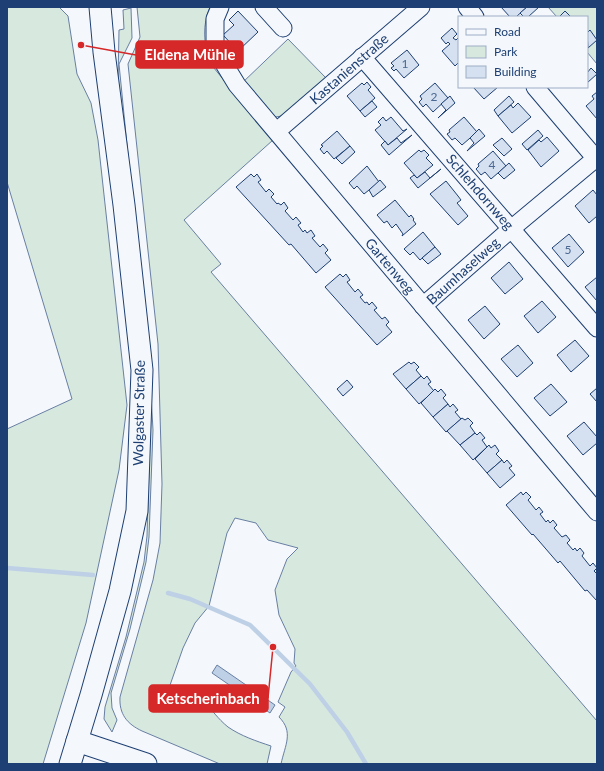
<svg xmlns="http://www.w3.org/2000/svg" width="604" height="771" viewBox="0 0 604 771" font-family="Lato,sans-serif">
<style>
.green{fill:#d7e8df;stroke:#687fa3}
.water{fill:#bed0e5;stroke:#687fa3}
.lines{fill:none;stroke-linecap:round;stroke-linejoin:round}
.stream{stroke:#bed0e5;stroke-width:4.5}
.building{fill:#d5e0f0;stroke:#1d3f73}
.minor-casing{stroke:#1d3f73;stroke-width:19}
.major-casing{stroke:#1d3f73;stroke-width:23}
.minor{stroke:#f4f7fb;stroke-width:17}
.major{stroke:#f4f7fb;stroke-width:21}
.labels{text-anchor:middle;stroke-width:3;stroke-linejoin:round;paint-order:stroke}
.number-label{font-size:12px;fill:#4b6792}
.street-label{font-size:14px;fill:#1d3f73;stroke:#f4f7fb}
.leader{fill:none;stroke:#d62828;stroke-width:1.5}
.callout-dot{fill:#d62828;stroke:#f4f7fb;stroke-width:1.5}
.callout{fill:#d62828;stroke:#d62828;stroke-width:1.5}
.callout-label{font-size:15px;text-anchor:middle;font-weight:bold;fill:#fff}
</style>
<rect width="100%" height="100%" fill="#f4f7fb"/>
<g class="green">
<polygon points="7,7 59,7 68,16 77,74 91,103 98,140 127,405 119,470 86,623 43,764 7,764 7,429 72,399 7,182"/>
<path d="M 137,7 L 210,7 C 202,25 204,43 209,62 L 273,140 L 184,220 L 221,264 L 211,272 L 597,721 L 597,764 L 281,764 C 285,745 294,732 279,717 L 285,707 L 278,702 L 291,672 L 296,666 L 294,663 L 295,649 L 279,615 L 275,590 L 287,559 L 298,548 L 268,540 L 256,523 L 235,518 L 227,533 L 209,606 L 195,623 L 183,648 L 169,688 L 172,693 C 205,690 207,710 228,727 C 241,736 256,741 271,746 L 267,764 L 220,764 L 142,731 C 127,724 119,714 120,697 L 153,580 L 160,543 L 162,484 L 158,344 L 128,64 L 140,37 Z"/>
<polygon points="548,7 597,7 597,64 587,52 587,17 557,17"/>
<polygon points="131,8 132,38 119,64 150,377 153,430 149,537 146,562 130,629 111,693 112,708 117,720 112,732 104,719 105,707 126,637 144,562 147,536 150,431 118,82 119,30 124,29 123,10"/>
<polygon points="288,39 326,78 282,116 275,117 241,84"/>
</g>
<polygon class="water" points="217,665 275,705 270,713 212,673"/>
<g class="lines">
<g class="stream">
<polyline points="7,568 93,575"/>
<polyline points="168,593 190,599 250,625 310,684 347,732 366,764"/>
</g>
</g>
<g class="building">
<polygon points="501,7 527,7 516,17 510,17"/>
<polygon points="527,7 539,7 528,17 524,17 520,13"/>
<polygon points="238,11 258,32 238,51 223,35 234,25 229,20"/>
<polygon points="565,11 571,17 559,17"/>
<polygon points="452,28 457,34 453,38 456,40 459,37 459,62 455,66 442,51 450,44 448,42 446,44 441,38"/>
<polygon points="590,30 597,40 588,48 587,33"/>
<polygon points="407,50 419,65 404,78 396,69 394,71 391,68 394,66 391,63"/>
<polygon points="591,68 597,74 587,83 587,73"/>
<polygon points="367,82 371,87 368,90 375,98 360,111 347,96 362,83 364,85"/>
<polygon points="435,83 448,98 433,112 426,104 423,107 419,102 422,99 420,96"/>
<polygon points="473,87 498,87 484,99"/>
<polygon points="597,92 597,119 586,106 594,99 592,96"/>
<polygon points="450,96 455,103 438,118 446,110 441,104"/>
<polygon points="509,96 514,102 498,116 494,110"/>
<polygon points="372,101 377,107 365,117 360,111"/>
<polygon points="518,103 531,117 512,133 498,116 511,105 513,108"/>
<polygon points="383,117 386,121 391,117 403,131 407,129 388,145 375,130 381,125 378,122"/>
<polygon points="464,117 477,132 462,145 455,138 452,140 447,134 450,132 449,130"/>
<polygon points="479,129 485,136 467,151 474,143 470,138"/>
<polygon points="538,130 543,136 527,150 522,144"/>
<polygon points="337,131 350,146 334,159 327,151 324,154 320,149 323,146 321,145"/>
<polygon points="412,135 389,155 381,145 385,141 388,145 397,138 401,143"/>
<polygon points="547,137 559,151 541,167 528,150 539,140 541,142"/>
<polygon points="502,138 512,149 504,156 493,145"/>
<polygon points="350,146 355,152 342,164 336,158"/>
<polygon points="419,150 421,152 424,150 429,155 426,158 433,165 417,178 404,163"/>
<polygon points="493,151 506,166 491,179 485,172 481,175 476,169 479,166 478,164"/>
<polygon points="509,163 515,170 504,179 498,173"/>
<polygon points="367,166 379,182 364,194 357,186 354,189 349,183"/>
<polygon points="441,169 418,188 410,178 414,175 417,178 425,172 430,178"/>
<polygon points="251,174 254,177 257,174 261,180 258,182 266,192 269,189 274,194 271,197 277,204 278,203 281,205 284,202 288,208 285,211 293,220 296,217 301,223 298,225 303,232 305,230 307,233 311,230 315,236 312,238 320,247 323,244 328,250 325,253 331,260 316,273 291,244 289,245 236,187"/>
<polygon points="380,180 386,187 373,197 369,190"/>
<polygon points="446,181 458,196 461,200 457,203 468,216 458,225 430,194"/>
<polygon points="593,190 597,195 597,216 589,223 575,206"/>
<polygon points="395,200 409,217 411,215 414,219 413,220 416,224 402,236 403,234 396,224 392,228 387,221 384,223 377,215"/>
<polygon points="423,232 435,247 420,260 413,252 410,255 404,249"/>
<polygon points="569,234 584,252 568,267 552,248"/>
<polygon points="435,247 441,254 428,264 422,258"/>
<polygon points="509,262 523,279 505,294 491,278"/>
<polygon points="340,274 343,277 346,274 350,280 347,282 355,292 358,289 363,295 360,297 365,303 367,302 369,305 372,302 377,308 374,310 382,319 385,317 389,322 386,325 392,332 377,345 325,287"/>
<polygon points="597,277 597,301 585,287"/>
<polygon points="542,301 556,317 538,333 524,316"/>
<polygon points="485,306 500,324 484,339 468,320"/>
<polygon points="575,340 589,356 571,372 557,355"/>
<polygon points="518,345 533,363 517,377 501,359"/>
<polygon points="409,362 411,364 414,362 419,367 416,370 421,376 406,389 393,374"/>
<polygon points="421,376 424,379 427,376 431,382 428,384 434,391 419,404 406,389"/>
<polygon points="347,380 353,387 343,396 337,389"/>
<polygon points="551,384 567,402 550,416 534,398"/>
<polygon points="597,388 597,402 590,394"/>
<polygon points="435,389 438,392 441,389 446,395 443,398 448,404 433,417 421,403"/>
<polygon points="448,404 450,407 453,404 458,410 455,412 461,419 446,432 433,417"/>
<polygon points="462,418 465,420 468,418 473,423 470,426 475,433 460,445 447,431"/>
<polygon points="584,422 597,437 597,443 583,455 567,436"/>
<polygon points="480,432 485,438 482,440 487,447 473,460 460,445 475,433 477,435"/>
<polygon points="489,445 491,448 495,445 499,451 496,454 502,460 487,473 475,459"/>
<polygon points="502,460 504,463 507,460 512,466 509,468 515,475 500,488 487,473"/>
<polygon points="521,492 523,495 526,492 531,497 528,500 536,510 539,507 543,512 540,514 546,522 548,520 550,523 553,520 557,525 554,528 562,537 566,535 570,540 567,543 573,550 575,548 577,551 580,548 584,553 582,556 590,566 593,563 597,568 594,571 597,574 597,601 587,590 585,591 560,561 558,563 533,534 532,535 506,505"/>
</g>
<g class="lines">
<g class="minor-casing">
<g id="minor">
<polyline points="220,7 215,19 215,49 237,85 597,512"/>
<polyline points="264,7 283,28"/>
<polyline points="467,7 475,17"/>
<polyline points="362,57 597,328"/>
<polyline points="535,87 597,160"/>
<polyline points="277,131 421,7"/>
<polyline points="423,306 511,229 595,159"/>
</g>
</g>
<g class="major-casing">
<g id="major">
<polyline points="77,741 146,764"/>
<polyline points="70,764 91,695 120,591 137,511 142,370 124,205 104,52 100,7"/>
</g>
</g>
<use href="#minor" class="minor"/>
<use href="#major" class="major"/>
</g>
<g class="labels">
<g class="number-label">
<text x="405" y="68">1</text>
<text x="434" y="101">2</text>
<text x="492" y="169">4</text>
<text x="568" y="254">5</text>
</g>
<g class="street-label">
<text transform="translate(349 69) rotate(-41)" y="5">Kastanienstraße</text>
<text transform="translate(480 192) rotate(49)" y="5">Schlehdornweg</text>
<text transform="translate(390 266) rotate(50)" y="5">Gartenweg</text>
<text transform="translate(463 271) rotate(-42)" y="5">Baumhaselweg</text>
<text transform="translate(139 413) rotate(-89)" y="5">Wolgaster Straße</text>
</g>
</g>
<path class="leader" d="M81 45L136 55M273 647L268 698"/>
<g class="callout-dot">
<circle cx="81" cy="45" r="4"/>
<circle cx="273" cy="647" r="4"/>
</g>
<g class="callout">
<rect x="136" y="41" width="107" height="27" rx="4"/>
<rect x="149" y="685" width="119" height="27" rx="4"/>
</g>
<g class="callout-label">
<text x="190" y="60">Eldena Mühle</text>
<text x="208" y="704">Ketscherinbach</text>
</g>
<rect width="604" height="771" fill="none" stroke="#1d3f73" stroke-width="16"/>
<rect x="458" y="16" width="130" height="72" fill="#f4f7fb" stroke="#9eadc5"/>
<rect x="466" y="29" width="20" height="6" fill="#f4f7fb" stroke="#9eadc5"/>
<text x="494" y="36" font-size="12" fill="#1d3f73">Road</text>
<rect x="466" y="46" width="20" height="12" fill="#d7e8df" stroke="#9eadc5"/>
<text x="494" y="56" font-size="12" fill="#1d3f73">Park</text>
<rect x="466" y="66" width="20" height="12" fill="#d5e0f0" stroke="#9eadc5"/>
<text x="494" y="76" font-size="12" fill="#1d3f73">Building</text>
</svg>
